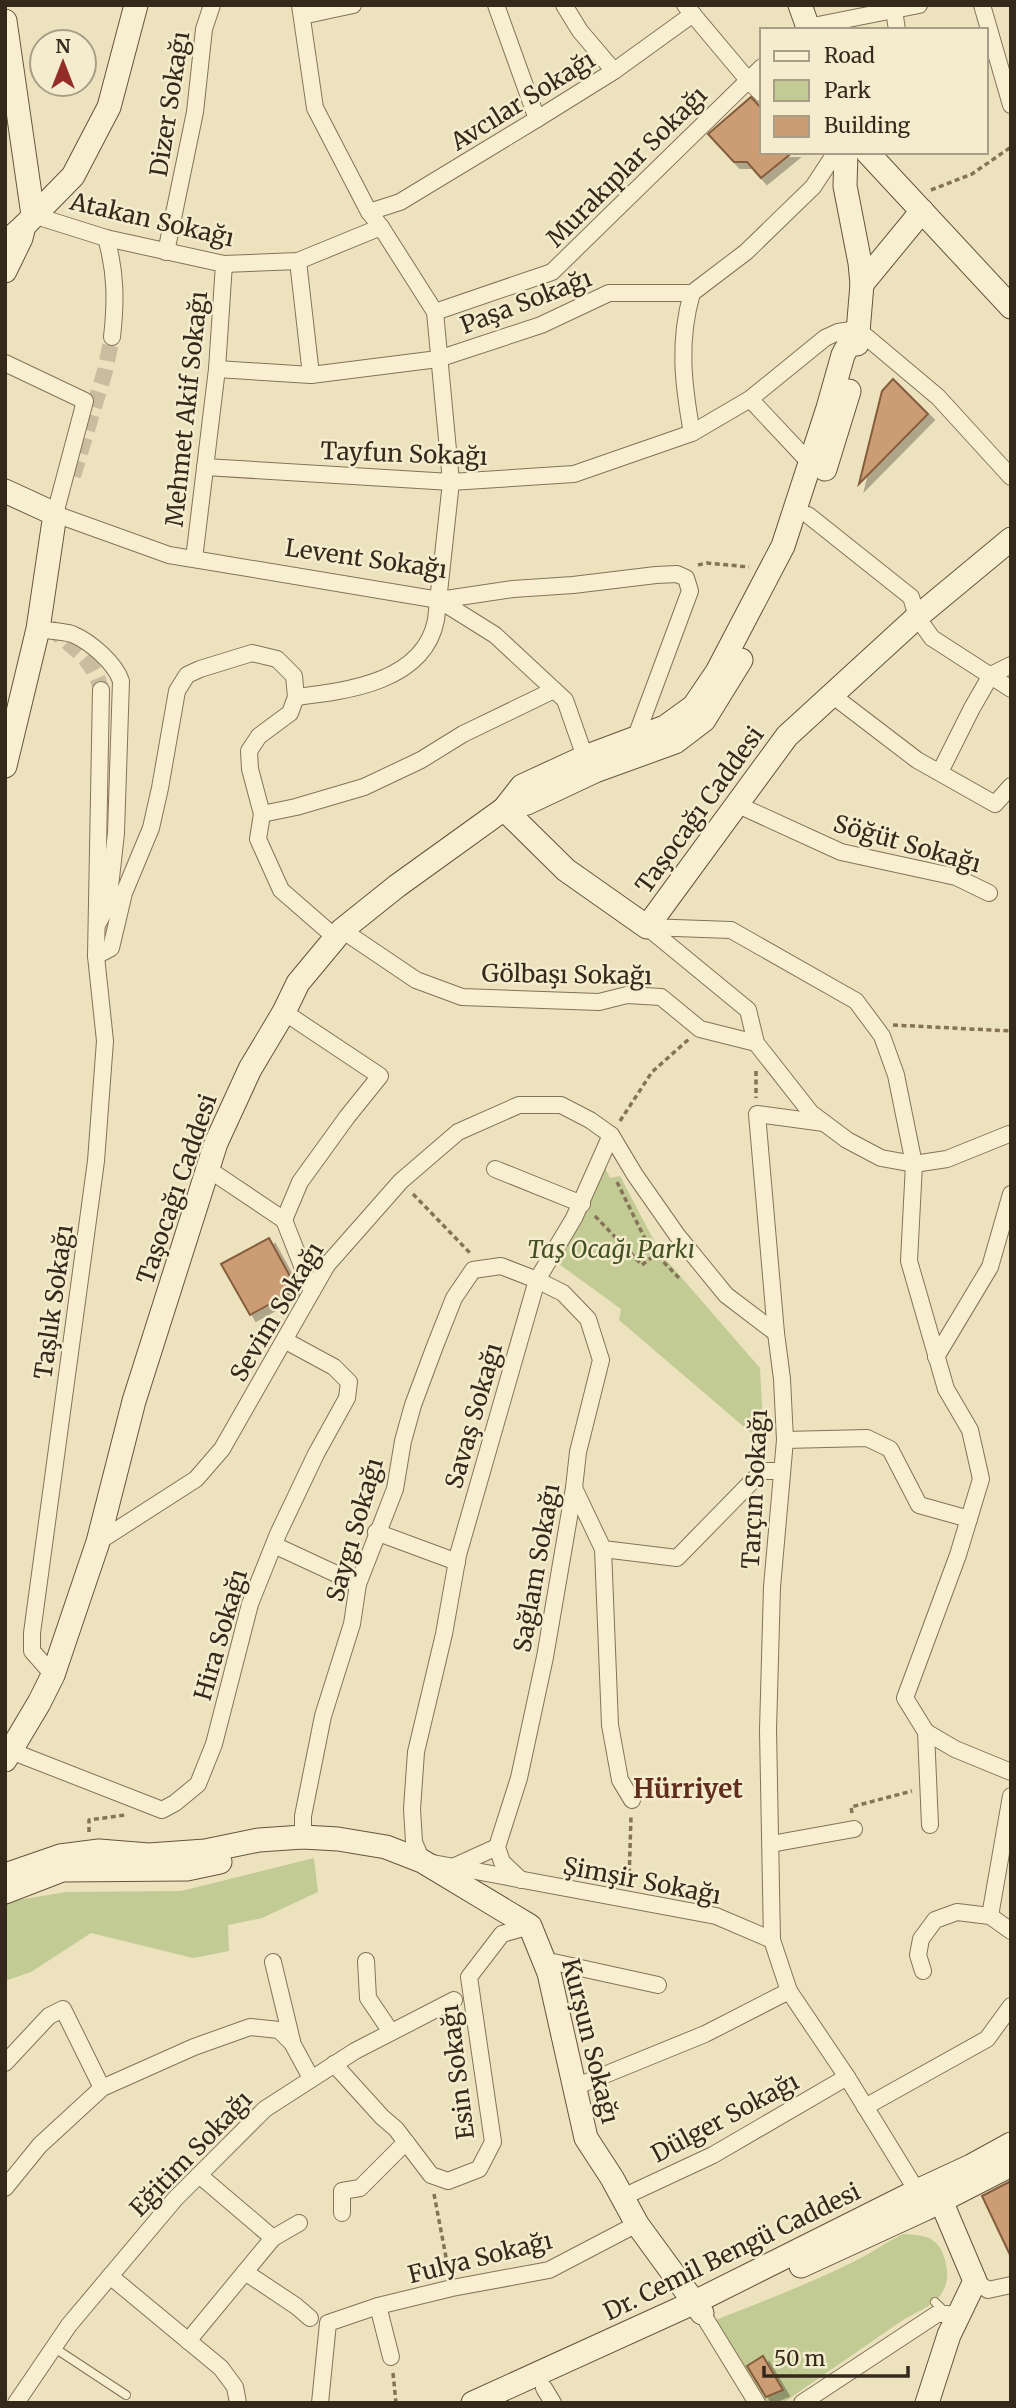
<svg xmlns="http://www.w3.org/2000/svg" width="1016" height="2408" viewBox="0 0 1016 2408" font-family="Merriweather,serif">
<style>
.green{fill:#c1cb93}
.building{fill:#cc9d74;stroke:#845d3d;stroke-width:2;filter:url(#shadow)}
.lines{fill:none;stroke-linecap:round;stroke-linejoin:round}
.street-tunnel{stroke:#c8bd9e;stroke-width:16;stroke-dasharray:16 8;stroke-linecap:butt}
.lane-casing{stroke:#857257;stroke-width:10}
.street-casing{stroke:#857257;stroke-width:18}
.secondary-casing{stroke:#67533b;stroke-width:25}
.path{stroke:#857257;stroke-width:3.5;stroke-dasharray:5 3.5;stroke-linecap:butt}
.lane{stroke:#f8efd1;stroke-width:8}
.street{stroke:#f8efd1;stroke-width:16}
.secondary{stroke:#f8efd1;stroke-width:23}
.labels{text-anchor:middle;stroke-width:5;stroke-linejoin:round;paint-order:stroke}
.street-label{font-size:24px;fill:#35291c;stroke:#f5ecce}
.park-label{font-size:24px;font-style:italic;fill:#435122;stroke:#f5ecce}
.neighbourhood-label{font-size:26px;font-weight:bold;fill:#612e1b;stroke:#f5ecce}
</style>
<defs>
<filter id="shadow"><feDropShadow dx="6" dy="6" stdDeviation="0" flood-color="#0004"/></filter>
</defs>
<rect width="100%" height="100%" fill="#ede2be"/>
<g class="green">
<polygon points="603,1164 610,1178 620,1176 661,1254 760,1368 764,1444 619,1320 621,1309 559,1264"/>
<polygon points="314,1858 318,1892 262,1918 228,1925 229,1951 193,1958 91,1933 31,1972 5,1981 6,1902 66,1892 181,1891"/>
<path d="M 903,2234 C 920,2235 936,2235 943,2254 C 947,2266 950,2278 943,2291 C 934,2307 915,2312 900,2322 C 861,2349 822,2376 783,2403 L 761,2403 L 713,2321 C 761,2302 809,2284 855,2261 C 872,2253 886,2242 903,2234 Z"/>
</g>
<g class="building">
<polygon points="751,97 762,109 762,152 793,152 761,178 747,162 734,162 708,134"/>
<polygon points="893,379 928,414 859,484 882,391"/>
<polygon points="269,1238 297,1289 250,1315 221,1264"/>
<polygon points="1011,2181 1011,2257 982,2196"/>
<polygon points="763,2356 783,2390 766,2397 747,2366"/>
</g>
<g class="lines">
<g class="street-tunnel">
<polyline points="73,476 105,371 112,337"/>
<path d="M 49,626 C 71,648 93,656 101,690"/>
</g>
<g class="lane-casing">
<g id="lane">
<polyline points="935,2302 945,2312"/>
<polyline points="53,2347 126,2395"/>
</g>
</g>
<g class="street-casing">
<g id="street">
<polyline points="496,5 537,119"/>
<polyline points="564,5 580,31 614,71"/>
<polyline points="685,5 748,80 762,94"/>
<polyline points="982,5 1011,105"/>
<polyline points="894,10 897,30"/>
<polyline points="302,16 353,5"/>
<polyline points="805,30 808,27 919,5"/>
<polyline points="369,212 400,202 537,119 614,71 693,14"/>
<polyline points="33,215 106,238 224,264 298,261 381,227"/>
<path d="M 106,238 C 116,272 116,302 112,337"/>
<polyline points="166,252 195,112 204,29 212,5"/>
<polyline points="298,261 311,375"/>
<path d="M 692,293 C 678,341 683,384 692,433"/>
<polyline points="435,312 552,272 762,67"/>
<polyline points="5,363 85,401 55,514 169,555 439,600 513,589 573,585 656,575 677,574 686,578 690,591 635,739"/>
<polyline points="217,369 311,375 438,359 541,325 609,293 692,293 746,252 813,187 836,152"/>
<polyline points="750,399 810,463"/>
<polyline points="205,467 451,482 574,474 692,433 750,399 825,338 838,332 857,329 938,397 1011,477"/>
<polyline points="808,515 911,597 917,617 932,638 1011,689"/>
<polyline points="194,559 217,369 224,264"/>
<polyline points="439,600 495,635 565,700 585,757"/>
<path d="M 38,629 C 48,631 62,631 72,634 C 91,642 115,663 121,681 L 116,833 L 108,905 L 97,925"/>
<polyline points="832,695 917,760 995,804 1011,786"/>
<path d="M 296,697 C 347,691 424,682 436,620 L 451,482 L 435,312 L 381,227 L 369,212 L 315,108 L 300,5"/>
<polyline points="940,772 972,708 991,675 1011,665"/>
<polyline points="736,804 841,852 956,877 989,893"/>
<polyline points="262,814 296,807 364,787 421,760 463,734 554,690"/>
<polyline points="647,927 731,930 856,1001 882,1036 896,1075 914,1164 909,1261 946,1389 970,1430 981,1479 958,1555 905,1698 926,1732 930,1825"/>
<polyline points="647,927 748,1010 756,1043 811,1113 847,1140 881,1158 914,1164 947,1159 1009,1134"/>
<polyline points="342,930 416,980 462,997 599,1002 627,995 661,997 700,1029 756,1043"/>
<polyline points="96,956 111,948 124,893 151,828 160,788 177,691 187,675 200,669 252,653 277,659 294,676 296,697 290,713 259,736 249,751 250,769 262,814 258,839 281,890 336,938"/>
<polyline points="824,1123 757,1114 776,1333 782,1379 785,1440 772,1587 768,1730 772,1940 789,1991 847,2077 917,2191"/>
<polyline points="611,1135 574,1218 537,1280 458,1555 444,1634 416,1752 412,1809 414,1842 422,1861 716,1916 772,1940"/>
<polyline points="208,1169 284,1220"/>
<polyline points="495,1169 582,1204"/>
<polyline points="284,1220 300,1182 347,1117 380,1076 284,1012"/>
<polyline points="284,1220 312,1291"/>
<polyline points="936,1357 990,1267 1011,1194"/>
<polyline points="785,1440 867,1438 890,1449 919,1505 969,1519"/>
<polyline points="574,1488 603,1549 677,1558 762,1471 782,1471"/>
<polyline points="376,1532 457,1562"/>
<polyline points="98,1542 196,1479 222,1449 327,1265 401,1181 458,1132 519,1105 561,1105 590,1120 611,1135 635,1175 677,1235 726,1295 776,1333"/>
<polyline points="274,1545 358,1584"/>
<polyline points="603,1549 610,1725 620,1780 632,1800"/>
<polyline points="53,1675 32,1651 32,1633 96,1161 105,1041 96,956 101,690"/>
<polyline points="926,1732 955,1749 1011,1772"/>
<polyline points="11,1751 162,1810 175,1803 198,1784 214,1744 250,1604 278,1534 316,1454 347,1398 349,1382 334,1367 286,1341"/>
<polyline points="303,1837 303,1816 323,1716 352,1624 358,1584 395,1489 403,1441 413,1405 435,1346 454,1298 473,1270 501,1266 537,1280 563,1293 588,1319 601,1360 578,1452 574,1488 545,1657 519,1778 497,1847 502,1862 521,1880"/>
<polyline points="771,1844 854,1829"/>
<polyline points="455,1866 497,1847"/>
<polyline points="990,1916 1011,1796"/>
<polyline points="544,1960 658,1985"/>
<polyline points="366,1961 368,1998 391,2032"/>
<polyline points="273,1962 292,2041"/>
<polyline points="923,1971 918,1955 921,1939 935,1920 957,1912 990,1916 1011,1931"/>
<polyline points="5,2063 49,2016 63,2009 102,2088"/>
<polyline points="334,2064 382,2117 396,2129 431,2175 448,2181 479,2169 493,2142 469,1977 502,1934 530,1926"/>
<polyline points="575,2087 705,2034 789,1991"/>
<polyline points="865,2107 987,2039 1011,2006"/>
<polyline points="199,2175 273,2238 299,2223"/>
<polyline points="5,2188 40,2145 102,2088 194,2047 250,2027 279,2030 292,2043 311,2078"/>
<polyline points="623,2197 713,2155 847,2077"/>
<polyline points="342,2213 342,2191 360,2188 406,2142"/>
<polyline points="245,2272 296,2306 310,2318"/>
<polyline points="110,2276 221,2368 235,2387 238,2403"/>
<polyline points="975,2281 988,2290 1011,2285"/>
<polyline points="378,2306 391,2357"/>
<polyline points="702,2313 757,2403"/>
<polyline points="188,2341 273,2238"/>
<polyline points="544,2388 553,2403"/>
<polyline points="16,2403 69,2325 175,2199 265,2109 355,2051 454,2000"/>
<polyline points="320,2403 328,2323 378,2306 452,2288 549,2270 637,2224"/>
<polyline points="802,2403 937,2314 948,2314"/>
</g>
</g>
<g class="secondary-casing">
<g id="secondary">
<polyline points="800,5 809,30"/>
<polyline points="5,21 33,215"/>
<polyline points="846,152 845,186 860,263 862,284 857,344"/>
<polyline points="867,152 1011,307"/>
<polyline points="24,226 73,176 109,107 136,5"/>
<polyline points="5,254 14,235 24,226 21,238 5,271"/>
<polyline points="862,284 922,211"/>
<polyline points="825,469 849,391"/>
<polyline points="5,491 55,514 38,629 5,766"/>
<polyline points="504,809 527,803 595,771 675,742 704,720 741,660"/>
<polyline points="504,809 566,870 647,927 787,736 917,617 1011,539"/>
<polyline points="5,1760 39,1703 53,1675 98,1542 134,1401 216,1143 250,1069 284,1012 298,983 342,930 397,886 504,809 522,786 585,757 665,727 694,706 717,672 783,546 828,408 843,355 857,329"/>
<polyline points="5,1875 60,1856 99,1851 149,1855 205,1851 259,1840 303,1837 338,1839 386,1847 422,1861 530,1926 549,1973 586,2138 612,2178 637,2224 702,2313"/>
<polyline points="5,1892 62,1870 187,1869 220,1862"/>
<polyline points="801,2266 925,2209 1011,2165"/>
<polyline points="473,2403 695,2302 917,2191 971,2166 1011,2144"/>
<polyline points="927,2403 949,2335 975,2281 936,2189"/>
</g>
</g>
<g class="path">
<polyline points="931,190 972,174 1011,147"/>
<polyline points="698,565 707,563 749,567"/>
<polyline points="893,1025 1011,1031"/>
<polyline points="756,1071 756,1098"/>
<polyline points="620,1121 652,1072 689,1039"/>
<polyline points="617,1182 649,1247 680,1279"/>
<polyline points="413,1194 471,1254"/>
<polyline points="595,1216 642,1265 656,1254"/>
<polyline points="852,1813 851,1807 912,1791"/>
<polyline points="89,1832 89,1820 125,1815"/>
<polyline points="629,1882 631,1816"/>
<polyline points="434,2194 449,2273"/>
<polyline points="393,2373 396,2403"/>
</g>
<use href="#lane" class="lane"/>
<use href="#street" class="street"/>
<use href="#secondary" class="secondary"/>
</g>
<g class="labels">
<g class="street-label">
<text transform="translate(523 101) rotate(-32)" y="8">Avcılar Sokağı</text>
<text transform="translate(170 104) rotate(-81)" y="8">Dizer Sokağı</text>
<text transform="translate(627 167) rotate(-45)" y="8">Murakıplar Sokağı</text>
<text transform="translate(152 220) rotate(13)" y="8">Atakan Sokağı</text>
<text transform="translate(526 302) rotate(-21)" y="8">Paşa Sokağı</text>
<text transform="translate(187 409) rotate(-84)" y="8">Mehmet Akif Sokağı</text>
<text transform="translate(404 454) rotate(2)" y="8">Tayfun Sokağı</text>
<text transform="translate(366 559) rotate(8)" y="8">Levent Sokağı</text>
<text transform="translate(700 810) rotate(-54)" y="8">Taşocağı Caddesi</text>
<text transform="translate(907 844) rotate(16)" y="8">Söğüt Sokağı</text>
<text transform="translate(567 975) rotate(1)" y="8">Gölbaşı Sokağı</text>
<text transform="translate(177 1189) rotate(-71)" y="8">Taşocağı Caddesi</text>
<text transform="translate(54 1302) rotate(-82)" y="8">Taşlık Sokağı</text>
<text transform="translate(277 1312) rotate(-59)" y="8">Sevim Sokağı</text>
<text transform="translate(474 1416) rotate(-74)" y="8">Savaş Sokağı</text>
<text transform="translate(755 1489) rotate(-87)" y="8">Tarçın Sokağı</text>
<text transform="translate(355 1530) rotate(-74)" y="8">Saygı Sokağı</text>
<text transform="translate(537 1568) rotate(-80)" y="8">Sağlam Sokağı</text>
<text transform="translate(221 1635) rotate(-74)" y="8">Hira Sokağı</text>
<text transform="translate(642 1881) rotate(11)" y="8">Şimşir Sokağı</text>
<text transform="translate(590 2041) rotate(76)" y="8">Kurşun Sokağı</text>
<text transform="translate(458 2072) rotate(-97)" y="8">Esin Sokağı</text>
<text transform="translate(725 2118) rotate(-28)" y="8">Dülger Sokağı</text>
<text transform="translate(191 2154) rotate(-46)" y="8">Eğitim Sokağı</text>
<text transform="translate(732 2252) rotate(-26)" y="8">Dr. Cemil Bengü Caddesi</text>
<text transform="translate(480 2258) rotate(-14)" y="8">Fulya Sokağı</text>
</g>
<g class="park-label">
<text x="611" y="1258">Taş Ocağı Parkı</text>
</g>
<g class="neighbourhood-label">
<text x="688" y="1798">Hürriyet</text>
</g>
</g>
<rect width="1016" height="2408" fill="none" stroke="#35291c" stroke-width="14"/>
<rect x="760" y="28" width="228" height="126" fill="#f5ecce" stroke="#a89e87" stroke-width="2"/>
<rect x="774" y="51" width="35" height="10" fill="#f8efd1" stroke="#a89e87" stroke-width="2"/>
<text x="824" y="63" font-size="21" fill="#35291c">Road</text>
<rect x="774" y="80" width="35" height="21" fill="#c1cb93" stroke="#a89e87" stroke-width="2"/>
<text x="824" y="98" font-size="21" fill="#35291c">Park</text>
<rect x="774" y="116" width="35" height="21" fill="#cc9d74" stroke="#a89e87" stroke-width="2"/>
<text x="824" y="133" font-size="21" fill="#35291c">Building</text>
<g transform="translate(63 63)"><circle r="33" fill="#f5ecce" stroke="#a89e87" stroke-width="2"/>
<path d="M0-5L12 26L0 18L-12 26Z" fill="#942d28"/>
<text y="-10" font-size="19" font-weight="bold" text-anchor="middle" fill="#35291c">N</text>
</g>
<path d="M764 2366v10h144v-10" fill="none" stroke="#35291c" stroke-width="3.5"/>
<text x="774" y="2366" font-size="21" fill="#35291c" stroke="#f5ecce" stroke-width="5" paint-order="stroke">50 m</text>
</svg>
